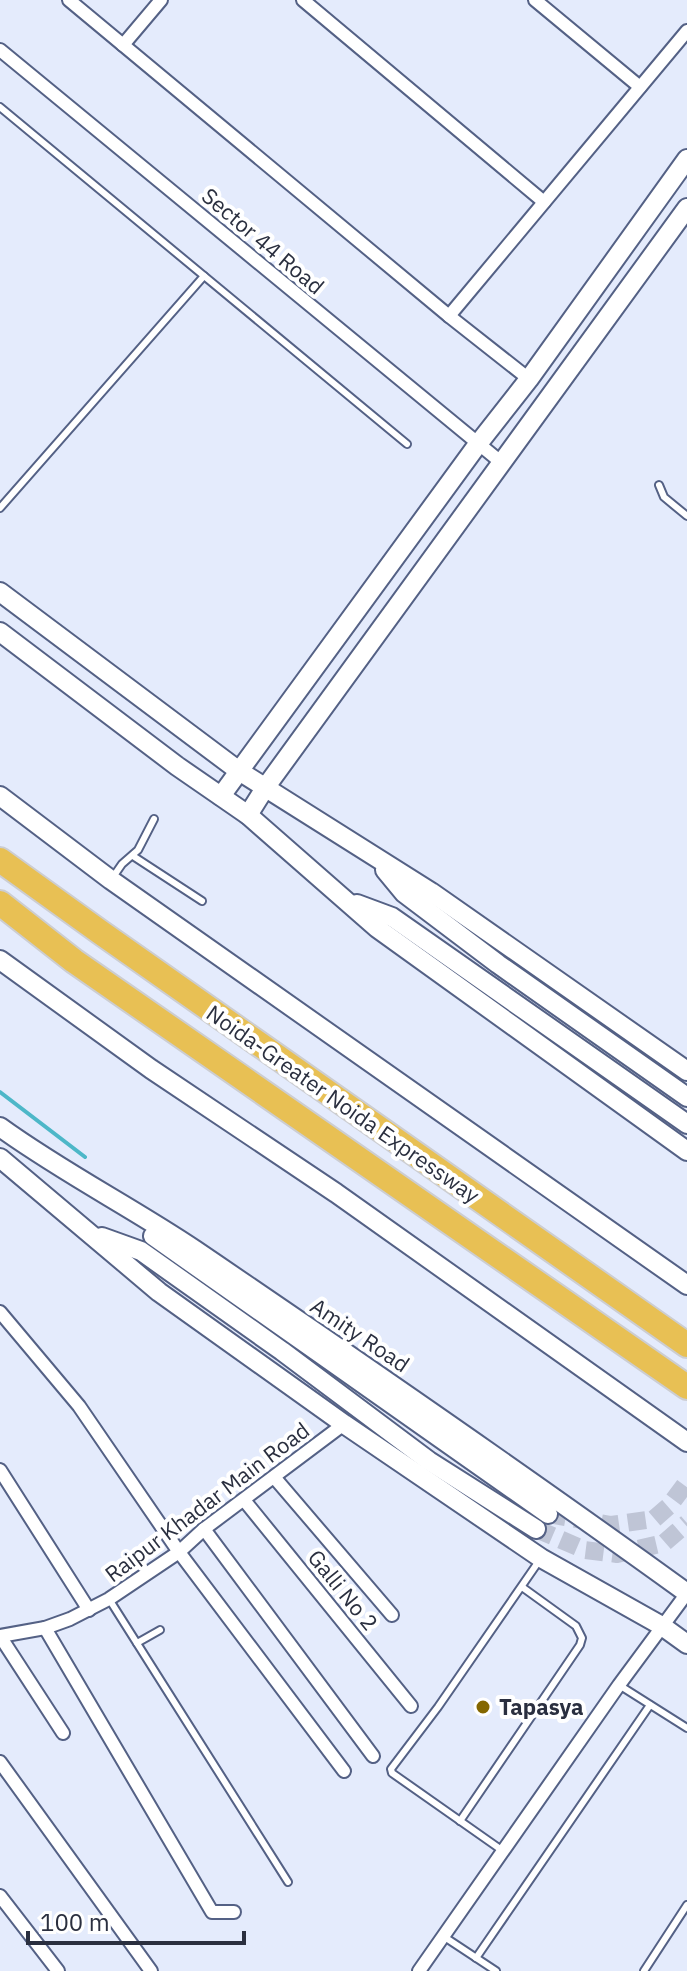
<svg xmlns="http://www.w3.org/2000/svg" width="687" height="1971" viewBox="0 0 687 1971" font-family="'IBM Plex Sans',sans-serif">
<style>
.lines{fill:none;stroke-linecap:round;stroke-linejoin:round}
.stream{stroke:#4db7c8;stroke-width:4}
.secondary-tunnel{stroke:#bfc5d6;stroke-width:18;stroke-dasharray:18 9;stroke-linecap:butt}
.lane-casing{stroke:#546185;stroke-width:10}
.street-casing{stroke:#546185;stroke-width:16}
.secondary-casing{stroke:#546185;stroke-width:22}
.highway-casing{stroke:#cccdd1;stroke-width:28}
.lane{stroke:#fff;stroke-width:6}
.street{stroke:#fff;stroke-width:12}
.secondary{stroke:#fff;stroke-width:18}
.highway{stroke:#e8c054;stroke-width:24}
.poi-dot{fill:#846700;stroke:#fff;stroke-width:3}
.labels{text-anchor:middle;stroke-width:8;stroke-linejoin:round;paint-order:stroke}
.street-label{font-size:22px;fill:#2a2f3f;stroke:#fff}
.poi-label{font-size:22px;font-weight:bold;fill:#2a2f3f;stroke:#fff;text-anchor:start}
</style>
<rect width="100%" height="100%" fill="#e4ebfc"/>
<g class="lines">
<polyline class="stream" points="0,1092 85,1157"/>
<g class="secondary-tunnel">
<polyline points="548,1514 611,1525 654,1519 669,1506 687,1482"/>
<polyline points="536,1529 585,1550 617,1554 664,1543 687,1523"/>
</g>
<g class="lane-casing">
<g id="lane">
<polyline points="0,107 407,444"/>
<polyline points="659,485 664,497 687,516"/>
<polyline points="0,508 204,276"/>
<polyline points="133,856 202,901"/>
<polyline points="113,877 122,864 138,850 154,819"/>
<polyline points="109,1599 288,1882"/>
<polyline points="137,1643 160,1630"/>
<polyline points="619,1685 687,1728"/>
<polyline points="460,1821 580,1645 582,1638 576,1626 522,1587"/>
<polyline points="503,1851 392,1773 391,1769 438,1707 539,1561"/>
<polyline points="443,1936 496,1971"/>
<polyline points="476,1958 650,1705"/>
<polyline points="644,1971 687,1905"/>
</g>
</g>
<g class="street-casing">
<g id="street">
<polyline points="69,0 449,316 529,379"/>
<polyline points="303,0 544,202"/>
<polyline points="535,0 640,87"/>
<polyline points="123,45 161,0"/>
<polyline points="0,50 502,463"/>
<polyline points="449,316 687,31"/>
<polyline points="0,1312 79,1406 179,1552 344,1771"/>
<polyline points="0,1470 89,1610"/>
<polyline points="274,1477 392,1615"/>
<polyline points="244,1500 411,1706"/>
<polyline points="204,1529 373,1756"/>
<polyline points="45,1628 212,1912 234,1912"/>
<polyline points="0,1636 45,1628 70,1619 109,1599 179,1552 204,1529 344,1424"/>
<polyline points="0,1636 63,1733"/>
<polyline points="0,1762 151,1971"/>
<polyline points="0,1896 58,1971"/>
<polyline points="419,1971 619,1685 687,1593"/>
</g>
</g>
<g class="secondary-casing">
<g id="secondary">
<polyline points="0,592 239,771 431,892 687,1071"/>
<polyline points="0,632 177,766 248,815 377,928 687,1151"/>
<polyline points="0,796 111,880 687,1285"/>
<polyline points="221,796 478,444 529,379 687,159"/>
<polyline points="248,815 265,788 687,208"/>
<polyline points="385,870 404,893 498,964 687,1097"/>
<polyline points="357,904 392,917 687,1124"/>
<polyline points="0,960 151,1069 336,1193 687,1442"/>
<path d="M 0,1127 C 62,1172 131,1207 195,1250 C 360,1362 525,1476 687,1593"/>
<polyline points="0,1158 159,1292 344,1424 541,1558 662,1626 687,1644"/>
<polyline points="153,1236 548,1514"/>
<polyline points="102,1237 141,1251 282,1351 429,1461 536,1529"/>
</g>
</g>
<g class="highway-casing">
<g id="highway">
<polyline points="0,860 100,932 687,1345"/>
<polyline points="0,903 74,961 687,1387"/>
</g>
</g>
<use href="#lane" class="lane"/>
<use href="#street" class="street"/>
<use href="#secondary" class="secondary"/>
<use href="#highway" class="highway"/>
</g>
<circle class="poi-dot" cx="483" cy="1707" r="8"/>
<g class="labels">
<g class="street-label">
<text transform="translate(263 241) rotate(40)" y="8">Sector 44 Road</text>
<text transform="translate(343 1104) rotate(35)" y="8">Noida-Greater Noida Expressway</text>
<text transform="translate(360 1335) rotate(34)" y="8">Amity Road</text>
<text transform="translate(207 1502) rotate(-37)" y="8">Raipur Khadar Main Road</text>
<text transform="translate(343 1590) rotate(51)" y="8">Galli No 2</text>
</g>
<g class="poi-label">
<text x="499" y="1715">Tapasya</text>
</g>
</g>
<path d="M28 1931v12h216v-12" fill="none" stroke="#2a2f3f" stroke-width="4"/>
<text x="40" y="1931" font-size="24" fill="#2a2f3f" stroke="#ffffff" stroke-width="6" paint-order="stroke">100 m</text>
</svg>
